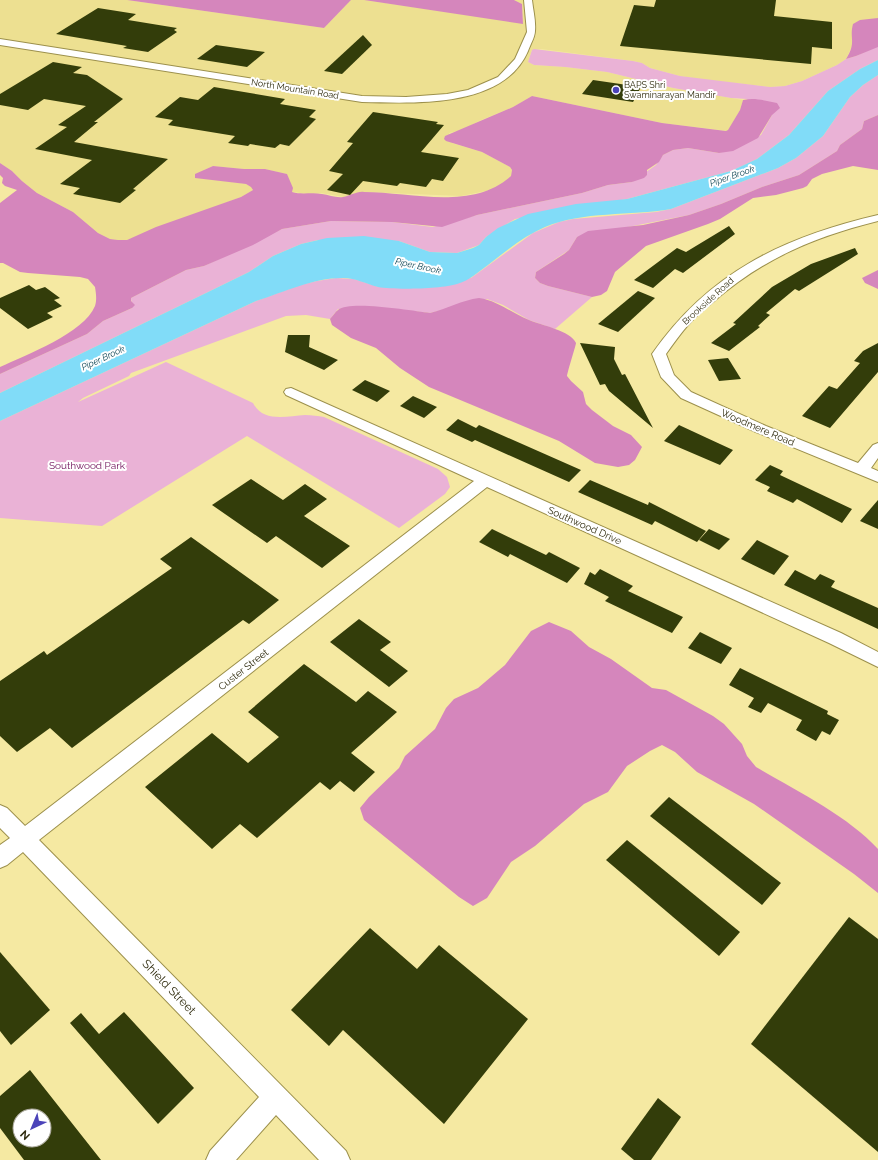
<svg xmlns="http://www.w3.org/2000/svg" width="878" height="1160" viewBox="0 0 878 1160" font-family="Raleway,sans-serif">
<style>
.built{fill:#ede091}
.green{fill:#eab2d6}
.forest{fill:#d586bc}
.water{fill:#81dcf8}
.building{fill:#333d0a;fill-rule:evenodd}
.lines{fill:none;stroke-linecap:round;stroke-linejoin:round}
.minor-casing{stroke:#9c904c;stroke-width:2}
.minor{fill:#fff;fill-rule:evenodd}
.poi-dot{fill:#4b43b9;stroke:#fff;stroke-width:1.5}
.labels{text-anchor:middle;stroke-width:4;stroke-linejoin:round;paint-order:stroke}
.far-poi-label{font-size:9px;fill:#312d10;stroke:#fff;text-anchor:start}
.far-street-label{font-size:9px;fill:#312d10;stroke:#fff}
.far-water-label{font-size:9px;font-style:italic;fill:#104655;stroke:#fff}
.street-label{font-size:10px;fill:#312d10;stroke:#fff}
.park-label{font-size:10px;fill:#6e0e58;stroke:#fff}
.near-street-label{font-size:12px;fill:#312d10;stroke:#fff}
</style>
<rect width="100%" height="100%" fill="#f5e9a2"/>
<polygon class="built" points="0,0 127,0 324,28 351,0 364,0 523,23 522,4 514,0 878,0 878,18 852,29 853,44 846,59 837,65 802,81 785,86 770,87 706,80 680,76 650,68 642,63 633,61 541,49 532,50 528,62 534,65 565,67 607,72 673,88 743,100 740,110 728,131 662,123 532,96 513,107 479,121 462,130 449,133 452,143 482,152 510,167 512,170 511,176 502,184 491,190 461,196 365,192 344,197 321,193 308,194 292,192 286,174 265,169 244,169 213,166 204,170 202,179 210,179 246,184 252,187 253,190 241,197 127,240 118,240 110,239 98,233 73,212 37,193 22,181 12,171 0,163"/>
<g class="green">
<polygon points="875,47 878,47 878,60 860,69 828,91 789,135 757,159 731,171 627,199 515,219 486,237 479,245 457,253 430,252 399,241 318,240 301,244 273,256 249,272 206,293 0,393 0,374 87,334 103,321 132,308 131,298 186,270 204,266 282,229 331,221 392,222 433,227 477,215 582,193 608,185 632,182 656,165 663,155 673,150 688,148 719,153 761,135 772,115 747,99 731,98 673,88 607,72 565,67 534,65 528,62 532,50 534,49 633,61 642,63 650,68 680,76 770,87 785,86 802,81 837,65 846,59 856,56"/>
<path d="M 878,75 L 878,115 L 864,121 L 862,129 L 840,145 L 837,151 L 799,175 L 762,187 L 721,204 L 689,215 L 577,237 L 569,250 L 536,272 L 535,278 L 540,283 L 548,286 L 592,297 L 555,329 L 529,320 L 503,305 L 487,299 L 430,313 L 366,306 L 338,309 L 330,319 L 306,315 L 286,316 L 131,373 L 129,376 L 83,398 L 78,402 L 166,362 L 253,403 C 263,423 287,416 305,415 C 312,415 318,416 324,417 L 438,469 L 447,477 L 450,487 L 445,494 L 399,528 L 247,436 L 102,526 L 0,518 L 0,421 L 256,301 L 300,285 L 317,281 L 336,278 L 354,279 L 379,287 L 471,278 L 533,233 L 559,222 L 573,219 L 656,212 L 671,209 L 778,168 L 796,158 L 823,136 L 850,97 L 863,85 Z"/>
</g>
<g class="forest">
<polygon points="127,0 351,0 324,28"/>
<polygon points="364,0 514,0 522,4 523,24"/>
<path d="M 878,18 L 878,47 L 856,56 L 846,59 C 857,42 849,39 853,24 L 860,20 Z"/>
<path d="M 532,96 L 662,123 L 726,131 L 728,130 L 740,110 L 743,100 C 755,97 766,101 777,103 L 780,108 L 772,115 L 758,138 L 733,151 L 719,153 L 688,148 L 673,150 L 663,155 L 659,162 L 647,170 L 647,175 L 644,178 L 632,182 L 608,185 L 582,193 L 477,215 L 442,227 L 392,222 L 331,221 L 282,229 L 253,245 L 204,266 L 186,270 L 131,298 L 131,301 L 135,305 L 132,308 L 103,321 L 87,334 L 0,374 L 0,367 C 26,355 84,333 95,306 C 97,300 96,293 95,287 L 88,279 L 80,277 L 28,273 L 20,272 L 3,263 L 0,263 L 0,203 L 17,190 L 5,186 L 2,183 L 3,178 L 0,175 L 0,163 L 12,171 L 22,181 L 37,193 L 73,212 L 98,233 L 110,239 L 118,240 L 127,240 L 156,227 L 241,197 L 253,190 L 251,187 L 246,184 L 195,178 L 195,174 L 213,166 L 244,169 L 265,169 L 287,174 L 293,188 L 292,192 C 302,195 312,192 322,194 C 329,195 336,198 343,197 C 350,196 357,191 364,192 C 411,192 472,211 511,176 L 512,170 L 510,167 L 482,152 L 446,141 L 444,139 L 445,136 L 513,107 Z"/>
<polygon points="878,115 878,170 853,166 822,174 812,179 807,186 803,188 776,195 753,198 720,219 708,224 646,246 615,272 607,291 601,295 592,297 548,286 540,283 535,278 536,272 564,254 569,250 577,237 588,231 643,225 689,215 721,204 762,187 799,175 837,151 840,145 862,129 864,121"/>
<polygon points="878,270 878,289 865,283 862,278"/>
<path d="M 479,298 C 499,301 511,313 529,320 C 541,325 571,331 576,343 C 576,345 568,370 567,376 L 571,381 L 583,392 L 586,404 L 592,410 L 613,426 L 631,435 L 642,447 L 635,460 L 629,465 L 618,467 L 595,463 L 559,441 L 429,387 L 400,368 L 376,348 L 351,338 L 332,325 L 330,319 C 333,316 335,312 338,310 C 350,300 412,311 430,313 C 447,309 462,300 479,298 Z"/>
<path d="M 549,622 L 571,631 L 589,647 L 611,659 L 652,688 L 666,690 L 713,716 L 724,724 L 742,744 L 747,756 L 756,767 C 795,790 848,816 878,849 L 878,893 L 854,874 L 754,804 L 697,772 L 675,752 L 662,745 L 650,751 L 627,766 L 608,792 L 584,804 L 535,846 L 511,862 L 487,898 L 473,906 L 459,897 L 364,820 L 360,808 L 369,797 L 399,768 L 405,756 L 435,729 L 446,708 L 454,699 L 478,688 L 505,665 L 531,631 Z"/>
</g>
<path class="water" d="M 878,60 L 878,75 L 863,85 L 850,97 L 823,136 L 796,158 L 778,168 L 671,209 C 631,216 582,211 545,227 C 524,236 506,251 488,265 C 478,272 469,281 457,284 C 442,289 394,290 378,287 C 366,284 356,278 343,278 C 312,278 285,292 256,301 L 0,421 L 0,393 L 206,293 L 249,272 L 273,256 L 301,244 L 327,238 L 364,236 L 399,241 L 430,252 L 457,253 L 473,248 L 479,245 L 486,237 L 498,228 L 528,214 L 576,204 L 627,199 L 731,171 L 757,159 L 789,135 L 828,91 L 860,69 Z"/>
<g class="building">
<polygon points="656,0 776,0 774,16 832,22 832,49 812,47 811,64 620,46 634,5 654,7"/>
<polygon points="98,8 136,14 128,20 177,28 174,30 177,32 148,52 123,48 127,46 56,34"/>
<polygon points="363,35 372,45 342,74 324,71"/>
<polygon points="216,45 265,52 247,67 197,59"/>
<polygon points="53,62 82,67 73,73 87,75 123,99 94,122 98,122 74,142 168,159 133,189 136,190 120,203 73,194 80,188 60,184 92,160 35,149 67,127 58,125 86,106 44,99 28,110 0,105 0,94"/>
<polygon points="593,80 641,87 633,102 582,94"/>
<polygon points="214,87 285,99 280,104 316,110 309,117 316,119 289,146 280,144 275,148 250,144 248,146 228,143 235,136 168,125 173,120 155,117 180,97 198,100"/>
<polygon points="373,112 438,122 436,124 444,125 421,152 459,158 443,181 432,179 426,187 400,183 397,186 363,181 350,195 327,190 343,174 329,171 353,143 347,142"/>
<polygon points="729,226 735,234 683,273 675,269 653,288 634,280 677,248 686,252"/>
<polygon points="855,248 858,254 799,291 795,289 766,313 770,315 758,326 760,327 729,351 711,343 736,324 733,323 772,287 811,264"/>
<polygon points="29,285 36,290 45,287 60,298 54,300 62,306 47,313 53,317 28,329 0,308 0,298"/>
<polygon points="638,291 655,298 618,332 598,324"/>
<polygon points="288,335 310,335 309,347 338,360 324,370 285,352"/>
<polygon points="580,343 615,347 614,359 622,375 625,374 653,428 609,391 605,384 600,385"/>
<polygon points="878,343 878,372 830,428 802,416 829,386 837,389 860,363 854,361 863,351"/>
<polygon points="728,358 741,379 719,381 708,360"/>
<polygon points="365,380 390,391 377,402 352,390"/>
<polygon points="413,396 437,407 424,418 400,406"/>
<polygon points="458,419 476,428 479,425 581,470 569,482 475,440 472,442 446,430"/>
<polygon points="679,425 707,438 733,450 720,465 664,441"/>
<polygon points="770,465 783,471 780,475 852,509 842,523 797,499 793,503 767,491 770,487 755,480"/>
<polygon points="251,479 283,500 305,484 327,499 304,516 350,546 322,568 276,536 267,543 212,505"/>
<polygon points="590,480 648,505 649,502 706,531 697,542 655,521 652,525 578,492"/>
<polygon points="878,500 878,529 860,521"/>
<polygon points="492,529 546,555 549,552 580,568 567,583 510,554 508,557 479,542"/>
<polygon points="709,529 730,539 719,550 699,540"/>
<polygon points="191,537 279,600 249,624 243,620 72,748 50,728 17,752 0,736 0,681 44,651 47,655 172,568 160,559"/>
<polygon points="757,540 789,556 774,575 741,559"/>
<polygon points="600,569 633,586 628,591 683,617 672,633 605,601 609,597 584,584 590,572 595,575"/>
<polygon points="795,570 815,580 820,574 835,581 831,587 878,608 878,629 784,585"/>
<polygon points="359,619 391,642 380,650 408,671 389,687 330,642"/>
<polygon points="700,632 732,648 721,664 688,648"/>
<polygon points="304,664 356,702 368,691 397,712 351,753 375,772 354,792 340,781 330,790 320,782 257,838 240,824 212,849 145,787 212,733 248,763 279,737 248,712"/>
<polygon points="740,668 828,711 827,714 839,720 830,735 822,731 816,741 796,730 802,720 768,703 761,713 748,707 754,698 729,685"/>
<polygon points="669,797 781,883 762,905 650,816"/>
<polygon points="627,840 740,932 719,956 606,860"/>
<polygon points="849,917 878,939 878,1152 751,1044"/>
<polygon points="370,928 417,969 439,945 528,1019 444,1124 343,1030 329,1046 291,1010"/>
<polygon points="0,952 50,1010 11,1045 0,1031"/>
<polygon points="124,1012 194,1088 158,1124 70,1023 81,1013 99,1034"/>
<path d="M 30,1070 L 101,1160 L 24,1160 L 0,1128 L 0,1096 ZM 20,1116 L 44,1116 L 44,1140 L 20,1140 Z"/>
<polygon points="658,1098 681,1117 651,1160 634,1160 621,1149"/>
</g>
<g class="lines">
<g class="minor-casing">
<g id="minor">
<path d="M 524,0 L 532,0 C 533,10 536,21 535,31 C 535,37 530,45 528,51 C 503,109 414,103 362,102 L 0,45 L 0,39 L 362,96 L 406,97 L 447,94 L 468,90 L 498,77 L 515,59 L 527,32 Z"/>
<path d="M 878,215 L 878,221 C 814,237 762,259 713,302 C 704,309 695,317 688,325 C 680,334 673,344 666,354 L 674,375 L 691,392 L 766,426 L 858,463 L 873,445 L 878,443 L 878,458 L 871,468 L 878,471 L 878,482 L 756,432 L 681,398 L 661,377 L 652,354 C 709,272 784,237 878,215 Z"/>
<polygon points="291,388 841,633 878,652 878,667 829,643 487,487 39,840 346,1151 350,1160 319,1160 276,1115 236,1160 206,1160 210,1151 259,1097 23,852 7,865 0,868 0,845 10,838 0,828 0,805 7,808 25,826 474,481 286,395 284,392 286,389"/>
</g>
</g>
<use href="#minor" class="minor"/>
</g>
<circle class="poi-dot" cx="616" cy="90" r="4"/>
<g class="labels">
<g class="far-poi-label">
<text x="624" y="88">BAPS Shri<tspan x="624" dy="10">Swaminarayan Mandir</tspan></text>
</g>
<g class="far-street-label">
<text transform="translate(295 89) rotate(9)" y="3">North Mountain Road</text>
<text transform="translate(708 301) rotate(-42)" y="3">Brookside Road</text>
</g>
<g class="far-water-label">
<text transform="translate(732 176) rotate(-19)" y="3">Piper Brook</text>
<text transform="translate(418 266) rotate(12)" y="3">Piper Brook</text>
<text transform="translate(103 358) rotate(-25)" y="3">Piper Brook</text>
</g>
<g class="street-label">
<text transform="translate(758 427) rotate(23)" y="4">Woodmere Road</text>
<text transform="translate(585 525) rotate(24)" y="4">Southwood Drive</text>
<text transform="translate(243 669) rotate(-38)" y="4">Custer Street</text>
</g>
<g class="park-label">
<text x="87" y="469">Southwood Park</text>
</g>
<g class="near-street-label">
<text transform="translate(169 987) rotate(46)" y="4">Shield Street</text>
</g>
</g>
<g transform="translate(32 1128) rotate(224)"><circle r="19" fill="#ffffff" stroke="#adab9f"/>
<path d="M0-3L7 15L0 10L-7 15Z" fill="#4b43b9"/>
<text y="-6" font-size="11" font-weight="bold" text-anchor="middle" fill="#312d10">N</text>
</g>
</svg>
